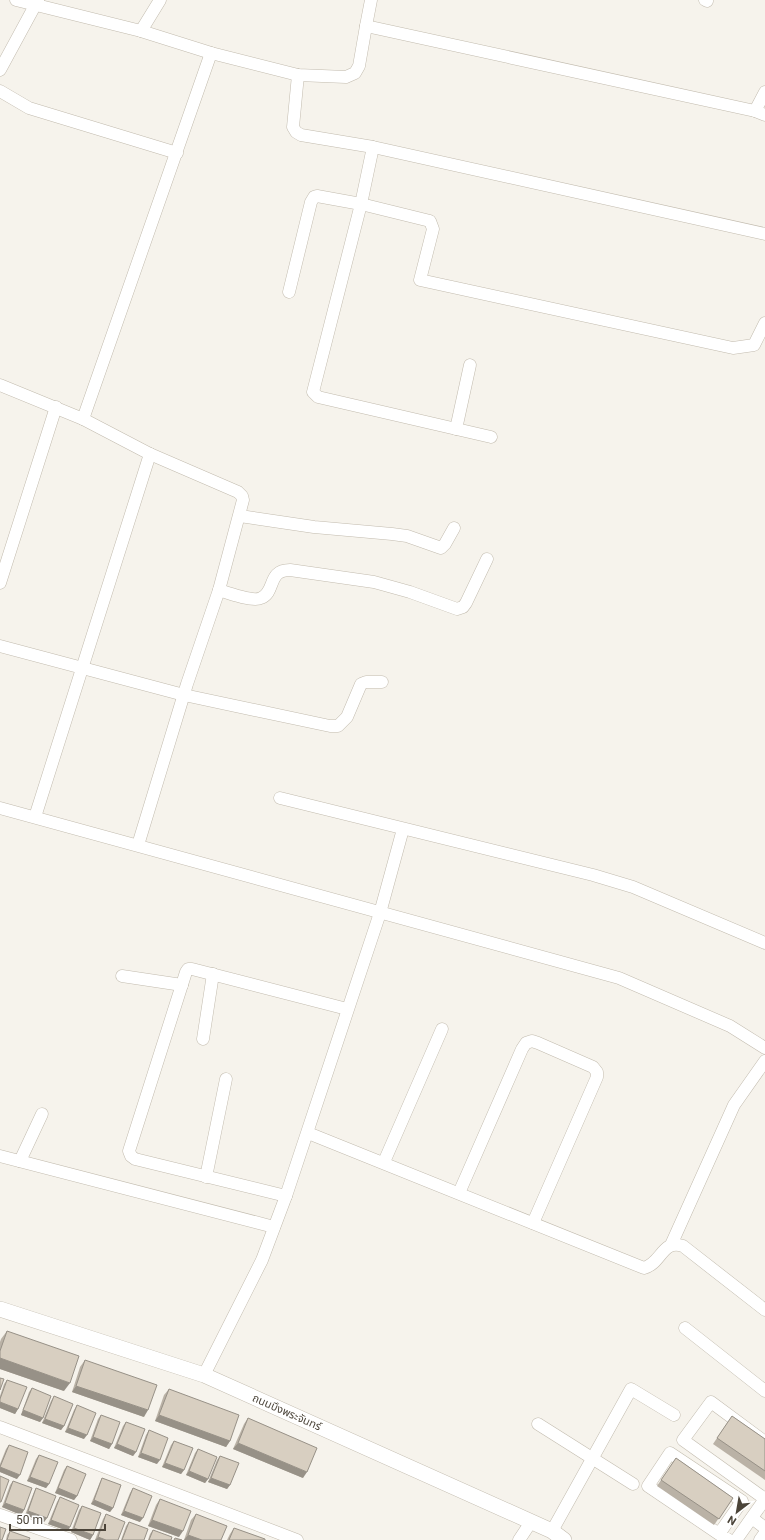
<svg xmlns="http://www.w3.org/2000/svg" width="765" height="1540" viewBox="0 0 765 1540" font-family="Roboto,'Noto Sans Thai',sans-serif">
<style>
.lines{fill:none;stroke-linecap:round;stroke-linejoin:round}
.minor-casing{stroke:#c2bbae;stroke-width:13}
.tertiary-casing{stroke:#c2bbae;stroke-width:16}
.minor{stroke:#fff;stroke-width:12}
.tertiary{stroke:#fff;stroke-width:15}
.wall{fill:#bab2a6}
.shaded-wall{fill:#979187}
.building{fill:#d8cfc1;stroke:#979187}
.labels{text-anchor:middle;stroke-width:3.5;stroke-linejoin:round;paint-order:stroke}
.street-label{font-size:11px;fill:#4b4439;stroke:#fff}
</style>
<rect width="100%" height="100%" fill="#f6f3ec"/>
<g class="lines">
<g class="minor-casing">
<g id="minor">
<polyline points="16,0 141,31 211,53"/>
<polyline points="705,0 707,1"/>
<polyline points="366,26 371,0"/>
<polyline points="141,31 160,0"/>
<polyline points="0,70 38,0"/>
<polyline points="298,75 293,127 296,132 301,135 373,147 765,234"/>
<polyline points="0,91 29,108 177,153"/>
<polyline points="755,111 765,92"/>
<polyline points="373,147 361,204 313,392 318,397 491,437"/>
<polyline points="289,292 311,202 314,197 317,196 361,204 430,221 433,229 420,280 733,348 754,345 765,323"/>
<polyline points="0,385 83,419 211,53 298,75 346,77 355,73 359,66 366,26 755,111 765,115"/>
<polyline points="83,419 150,454 238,492 242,496 243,500 219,590 187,684 138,845"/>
<polyline points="456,429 470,365"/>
<polyline points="240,516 314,527 392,534 407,536 441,548 445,544 454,528"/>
<polyline points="0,583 56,407"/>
<path d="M 219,590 C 228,593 253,602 261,598 C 276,592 267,570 290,570 L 374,582 L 410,592 L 457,609 L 463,607 L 466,603 L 487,559"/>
<polyline points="0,646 184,695 330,726 338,726 347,717 361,684 366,682 382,682"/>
<polyline points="280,798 593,875 633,887 765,943"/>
<polyline points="0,808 619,978 730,1026 765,1048"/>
<polyline points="35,817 150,454"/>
<polyline points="122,976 182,985"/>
<polyline points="203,1039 213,974"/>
<path d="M 308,1133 L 644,1268 C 662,1263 662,1239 683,1246 L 765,1310"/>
<polyline points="0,1156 274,1227"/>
<polyline points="20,1161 42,1114"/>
<polyline points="384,1162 442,1029"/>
<polyline points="206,1177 226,1079"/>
<polyline points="459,1193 522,1049 526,1043 532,1041 538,1043 593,1067 597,1072 597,1077 533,1223"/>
<polyline points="286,1196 135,1159 131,1156 129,1151 186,972 188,969 192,969 347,1009"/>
<polyline points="671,1245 734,1105 765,1061"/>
<polyline points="685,1328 765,1391"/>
<polyline points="204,1375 262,1260 286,1196 380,913 403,829"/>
<polyline points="538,1424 633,1484"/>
<polyline points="0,1427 297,1540"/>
<polyline points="765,1499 683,1440 711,1402 765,1442"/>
<polyline points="0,1515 71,1540"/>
<polyline points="752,1518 765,1528"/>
<polyline points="552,1531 631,1389 674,1415"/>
<polyline points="719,1534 742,1501 670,1453 648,1486 719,1534 729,1540"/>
<polyline points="519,1540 531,1522"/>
<polyline points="736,1540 765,1499"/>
<polyline points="760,1540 765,1533"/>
</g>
</g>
<g class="tertiary-casing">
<polyline id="tertiary" points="0,1309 204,1375 552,1531 564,1540"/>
</g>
<use href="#minor" class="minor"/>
<use href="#tertiary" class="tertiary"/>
</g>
<g class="wall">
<polygon points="7,1331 64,1391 0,1369 0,1342 1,1339"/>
<polygon points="85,1360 144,1417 72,1392 80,1367"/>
<polygon points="7,1380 18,1409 15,1414 0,1408 0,1396 4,1384"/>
<polygon points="32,1388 43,1418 40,1422 21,1415 29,1392"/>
<polygon points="169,1389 230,1441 226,1447 155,1421 164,1395"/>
<polygon points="54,1396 64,1426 61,1430 42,1423 51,1401"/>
<polygon points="77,1405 84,1439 65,1432 74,1410"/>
<polygon points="101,1415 112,1444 109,1449 90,1441 98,1419"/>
<polygon points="732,1416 765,1439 765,1480 713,1444"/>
<polygon points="248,1418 303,1478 233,1449 244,1424"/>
<polygon points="126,1422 136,1452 133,1456 114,1448 123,1426"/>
<polygon points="149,1430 157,1464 138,1457 146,1435"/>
<polygon points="174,1441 184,1470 181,1474 162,1467 171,1445"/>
<polygon points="9,1445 17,1479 0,1472 0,1464 6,1449"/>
<polygon points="198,1449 208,1479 205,1483 186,1475 195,1453"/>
<polygon points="39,1455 49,1484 46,1488 27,1481 36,1459"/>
<polygon points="220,1456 230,1485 227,1489 208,1482 217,1460"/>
<polygon points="676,1458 733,1498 714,1525 657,1486"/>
<polygon points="67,1466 77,1496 74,1500 55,1493 64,1470"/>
<polygon points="102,1478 113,1508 110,1512 91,1504 100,1482"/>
<polygon points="13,1481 24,1510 21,1515 2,1507 10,1485"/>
<polygon points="36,1488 47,1518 44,1522 25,1515 34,1492"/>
<polygon points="133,1488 140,1522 121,1515 130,1493"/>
<polygon points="60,1497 68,1531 48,1524 57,1502"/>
<polygon points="160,1499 179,1537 148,1526 156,1505"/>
<polygon points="82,1506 93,1535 90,1540 71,1532 79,1510"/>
<polygon points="106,1514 118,1540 95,1540 103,1519"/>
<polygon points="196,1514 221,1540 184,1540 191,1520"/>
<polygon points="129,1522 144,1540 121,1540 126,1526"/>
<polygon points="234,1528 265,1540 227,1540 230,1534"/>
<polygon points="153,1530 171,1540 148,1540 150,1534"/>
<polygon points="10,1531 29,1540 6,1540 7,1535"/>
</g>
<g class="shaded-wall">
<polygon points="0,1358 70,1383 64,1391 0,1369"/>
<polygon points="76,1386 148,1410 144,1417 72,1392"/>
<polygon points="0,1402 18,1409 15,1414 0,1408"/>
<polygon points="23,1410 43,1418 40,1422 21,1415"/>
<polygon points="159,1415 230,1441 226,1447 155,1421"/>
<polygon points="45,1419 64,1426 61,1430 42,1423"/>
<polygon points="68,1428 87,1435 84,1439 65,1432"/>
<polygon points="93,1437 112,1444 109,1449 90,1441"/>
<polygon points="238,1443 307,1472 303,1478 233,1449"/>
<polygon points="117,1444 136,1452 133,1456 114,1448"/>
<polygon points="141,1453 160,1460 157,1464 138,1457"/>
<polygon points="165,1463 184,1470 181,1474 162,1467"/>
<polygon points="0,1467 20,1475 17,1479 0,1472"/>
<polygon points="189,1471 208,1479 205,1483 186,1475"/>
<polygon points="30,1477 49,1484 46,1488 27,1481"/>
<polygon points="211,1478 230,1485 227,1489 208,1482"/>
<polygon points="58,1488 77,1496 74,1500 55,1493"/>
<polygon points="94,1500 113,1508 110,1512 91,1504"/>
<polygon points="5,1503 24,1510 21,1515 2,1507"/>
<polygon points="28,1511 47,1518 44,1522 25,1515"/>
<polygon points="124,1511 143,1518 140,1522 121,1515"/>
<polygon points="51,1520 70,1527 68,1531 48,1524"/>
<polygon points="152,1520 183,1531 179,1537 148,1526"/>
<polygon points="74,1528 93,1535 90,1540 71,1532"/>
<polygon points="188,1535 202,1540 184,1540"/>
<polygon points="98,1537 106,1540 95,1540"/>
</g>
<g class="building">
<polygon points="7,1331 79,1356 70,1383 0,1358 0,1351"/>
<polygon points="85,1360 157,1385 148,1410 76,1386"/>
<polygon points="0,1378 4,1379 0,1390"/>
<polygon points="7,1380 27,1387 18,1409 0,1402 0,1399"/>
<polygon points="32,1388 51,1396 43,1418 23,1410"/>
<polygon points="169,1389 239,1415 230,1441 159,1415"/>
<polygon points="54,1396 73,1404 64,1426 45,1419"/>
<polygon points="77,1405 96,1413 87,1435 68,1428"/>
<polygon points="101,1415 120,1422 112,1444 93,1437"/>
<polygon points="732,1416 765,1439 765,1471 717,1438"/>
<polygon points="248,1418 317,1448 307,1472 238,1443"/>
<polygon points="126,1422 145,1429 136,1452 117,1444"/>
<polygon points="149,1430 168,1438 160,1460 141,1453"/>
<polygon points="174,1441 193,1448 184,1470 165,1463"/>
<polygon points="9,1445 28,1452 20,1475 0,1467"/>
<polygon points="198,1449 217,1457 208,1479 189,1471"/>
<polygon points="39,1455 58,1462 49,1484 30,1477"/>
<polygon points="220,1456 239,1463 230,1485 211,1478"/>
<polygon points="676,1458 733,1498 719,1519 661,1480"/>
<polygon points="67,1466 86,1474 77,1496 58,1488"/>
<polygon points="0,1476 9,1480 1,1502 0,1502"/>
<polygon points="102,1478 121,1485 113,1508 94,1500"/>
<polygon points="13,1481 32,1488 24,1510 5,1503"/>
<polygon points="36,1488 56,1496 47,1518 28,1511"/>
<polygon points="133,1488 152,1496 143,1518 124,1511"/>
<polygon points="60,1497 79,1505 70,1527 51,1520"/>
<polygon points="160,1499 191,1511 183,1531 152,1520"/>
<polygon points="82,1506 101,1513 93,1535 74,1528"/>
<polygon points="106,1514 125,1522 118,1540 106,1540 98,1537"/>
<polygon points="196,1514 227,1526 221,1540 202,1540 188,1535"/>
<polygon points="129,1522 148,1529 144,1540 122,1540"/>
<polygon points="0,1527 6,1529 2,1540 0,1540"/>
<polygon points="234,1528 265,1539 265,1540 229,1540"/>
<polygon points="153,1530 172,1537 171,1540 149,1540"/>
<polygon points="10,1531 30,1538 29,1540 7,1540"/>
<polygon points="175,1538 182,1540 174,1540"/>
</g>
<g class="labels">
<g class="street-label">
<text transform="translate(287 1412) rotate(24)" y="4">ถนนบึงพระจันทร์</text>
</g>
</g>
<g transform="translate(737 1512) rotate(211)" stroke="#ffffff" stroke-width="3" paint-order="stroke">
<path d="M0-3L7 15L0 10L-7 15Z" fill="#4b4439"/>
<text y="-6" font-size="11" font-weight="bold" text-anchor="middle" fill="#4b4439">N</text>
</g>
<path d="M10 1524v6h95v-6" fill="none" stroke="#4b4439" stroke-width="2"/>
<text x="16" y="1524" font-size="12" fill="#4b4439" stroke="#ffffff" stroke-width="3" paint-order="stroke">50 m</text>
</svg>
